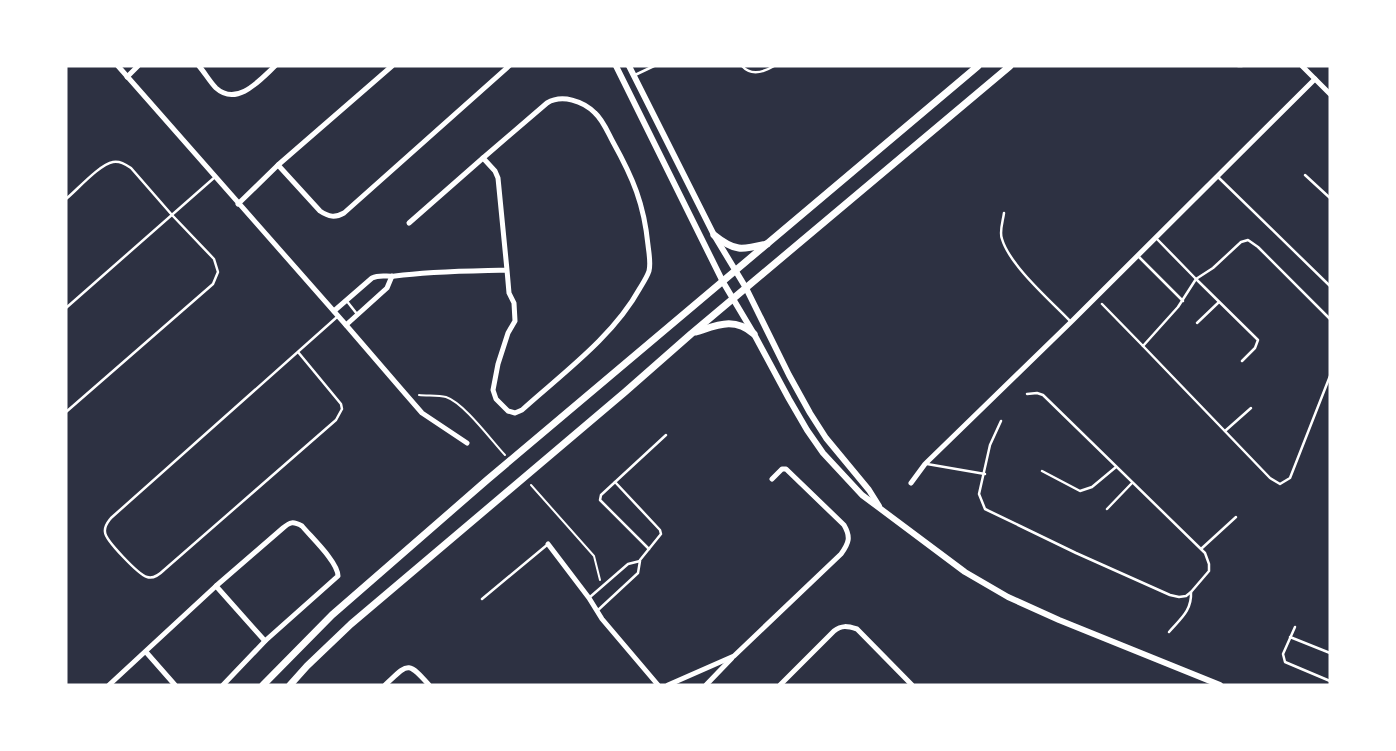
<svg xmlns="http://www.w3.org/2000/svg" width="1396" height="751" viewBox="0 0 1396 751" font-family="Poppins,sans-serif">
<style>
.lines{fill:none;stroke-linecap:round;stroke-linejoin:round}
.path{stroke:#fff;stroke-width:2}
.service{stroke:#fff;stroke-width:2.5}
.minor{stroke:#fff;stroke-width:5}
.tertiary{stroke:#fff;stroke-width:6}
.secondary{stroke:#fff;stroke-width:7}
</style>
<rect width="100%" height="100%" fill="#2d3142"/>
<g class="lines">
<g class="path">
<path d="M 419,395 C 427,396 438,395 446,397 C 464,403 491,440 505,455"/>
<polyline points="531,485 594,556 600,580"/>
</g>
<g class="service">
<path d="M 742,66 C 751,76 764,72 774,66"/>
<polyline points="1238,66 1242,66"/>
<polyline points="635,75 654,66"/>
<polyline points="1305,175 1330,198"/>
<polyline points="1218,177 1330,286"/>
<path d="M 66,199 C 77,190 100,164 113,162 C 120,161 125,164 131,168 L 172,215 L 214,259 L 218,272 L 213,284 L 66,412"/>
<path d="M 1004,213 C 1003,221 999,232 1002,239 C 1010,266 1051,301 1071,322"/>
<polyline points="1138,256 1183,301"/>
<polyline points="346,300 357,314"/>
<polyline points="1102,304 1143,346 1178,307 1196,279 1156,238"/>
<polyline points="66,308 215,177"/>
<polyline points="1197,323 1219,302"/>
<polyline points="1143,346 1270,478 1280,484 1290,478 1330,376"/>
<path d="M 298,352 L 341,404 L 342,409 L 336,420 L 164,570 C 160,574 153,579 147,577 C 139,575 105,540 105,532 C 104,526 108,522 111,518 L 337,317"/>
<polyline points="1242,361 1255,348 1258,340 1196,279 1213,268 1241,242 1248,240 1258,247 1330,319"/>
<polyline points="1001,421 990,445 979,494 985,509 1076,553 1170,595 1179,597 1186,596 1191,592 1209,571 1209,564 1205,553 1043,395 1037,393 1027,394"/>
<polyline points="1225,431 1251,408"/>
<polyline points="927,464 985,474"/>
<polyline points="1042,471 1080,491 1092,487 1116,467"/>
<polyline points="615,482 660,530 661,534 640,560"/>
<polyline points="1107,509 1132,483"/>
<polyline points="649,549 600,500 601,495 666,435"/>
<polyline points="1201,549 1236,517"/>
<polyline points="590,597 628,564 640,561 638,573 597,611"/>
<polyline points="482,599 547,545"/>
<polyline points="1295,627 1283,654 1285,662 1330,681"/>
<path d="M 1169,632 C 1180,619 1192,611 1191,592"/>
<polyline points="1290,637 1330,653"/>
</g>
<g class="minor">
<polyline points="118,66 346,325 402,390 422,413 467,443"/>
<path d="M 199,66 C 205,73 210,82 216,88 C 237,107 260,80 275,66"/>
<polyline points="1302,66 1330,94"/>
<polyline points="127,77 138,66"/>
<path d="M 278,165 L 320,211 C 329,217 335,218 344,213 L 509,66"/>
<polyline points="238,204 278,165 392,66"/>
<polyline points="409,223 483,158"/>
<path d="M 334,311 L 372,278 C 380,274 387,277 395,276 C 432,271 470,271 507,270 L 509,293 L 514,303 L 515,321 L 508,333 L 498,364 L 493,390 L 496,399 L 508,411 L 515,413 L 522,410 C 563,373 613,337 640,288 C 643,283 647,277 649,271 C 651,263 649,254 648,245 C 644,204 633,178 613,142 C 608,133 603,120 595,113 C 583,101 562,94 547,103 L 483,158 L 495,171 L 498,178 L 507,270"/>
<polyline points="346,325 387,288 392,276"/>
<polyline points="911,483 925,464 1071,322 1315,79"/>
<polyline points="548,544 589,598 602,619 658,685"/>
<polyline points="216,586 265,641"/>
<polyline points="146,652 175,685"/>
<path d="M 109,685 L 216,586 L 283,528 C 290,522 293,521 302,526 C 311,537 338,562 338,576 L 265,641 L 223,685"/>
<path d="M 385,685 C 408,664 407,660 429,685"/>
<path d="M 668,685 L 734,656 L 841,554 C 849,543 851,537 844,525 L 786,469 L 782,469 L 772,479"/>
<polyline points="706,685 732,658"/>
<path d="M 780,685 L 834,631 C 842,625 847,626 857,629 L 912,685"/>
</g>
<g class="tertiary">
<polyline points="616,66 723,282 754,334 789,399 807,430 823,453 862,495 965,572 1008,597 1059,620 1220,685"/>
<polyline points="629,66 714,235 746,288 789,375 810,413 826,438 869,490 879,506"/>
</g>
<g class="secondary">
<path d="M 714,235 C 735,252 742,250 767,244"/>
<path d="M 696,332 C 718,325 734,317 754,334"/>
<polyline points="263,685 332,615 487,480 978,66"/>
<polyline points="290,685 307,666 351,624 625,392 691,334 1010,66"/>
</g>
</g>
<rect width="1396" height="751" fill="none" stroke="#ffffff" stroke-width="135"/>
</svg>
